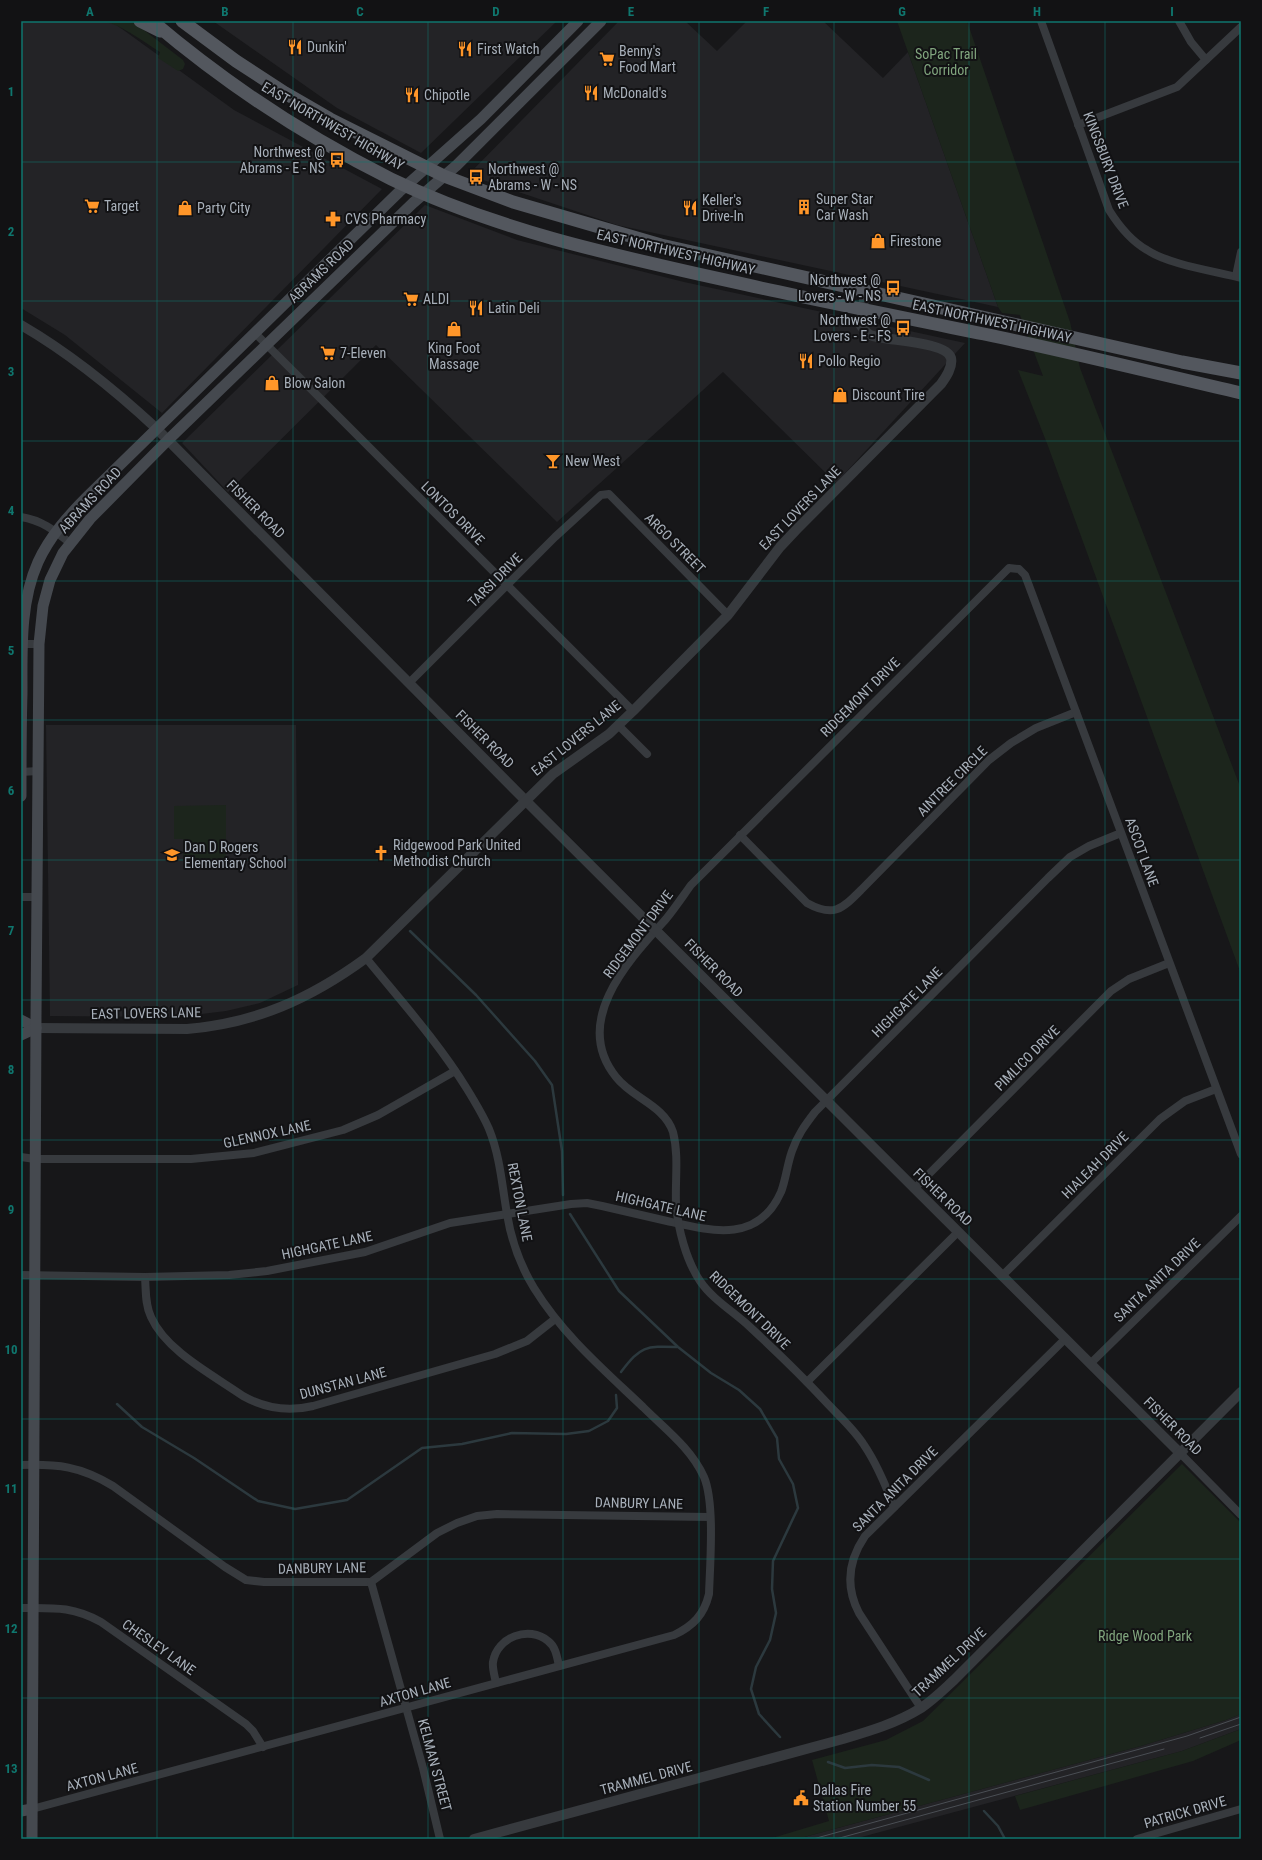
<svg xmlns="http://www.w3.org/2000/svg" width="1262" height="1860" viewBox="0 0 1262 1860" font-family="'Roboto Condensed',sans-serif">
<style>
.built{fill:#232326}
.green{fill:#1c251c}
.lines{fill:none;stroke-linecap:round;stroke-linejoin:round}
.stream{stroke:#2c393e;stroke-width:2.5}
.minor{stroke:#373a3e;stroke-width:8}
.tertiary{stroke:#373a3e;stroke-width:10}
.secondary{stroke:#45494f;stroke-width:11}
.primary{stroke:#53575e;stroke-width:13}
.tram{stroke:#4a4e54;stroke-width:1}
.grid{fill:none;stroke:#0f766e;stroke-width:1;stroke-opacity:0.55}
.labels{text-anchor:middle;stroke-width:4;stroke-linejoin:round;paint-order:stroke}
.poi-label{font-size:14px;fill:#a8b0ba;stroke:#121214;text-anchor:start}
.park-label{font-size:14px;fill:#81a67e;stroke:#121214}
.street-label{font-size:14px;fill:#a8b0ba;stroke:#121214}
.neatline{fill:none;stroke:#0f766e;stroke-width:1.5}
.grid-label{font-size:13px;text-anchor:middle;font-weight:bold;fill:#0f766e}
</style>
<rect width="100%" height="100%" fill="#171719"/>
<g class="built">
<polygon points="21,21 111,21 234,110 382,189 162,413 65,335 21,308"/>
<polygon points="213,21 557,21 421,153 337,108"/>
<polygon points="619,21 685,21 717,51 747,21 823,21 883,78 908,52 998,307 617,225 468,175"/>
<polygon points="425,205 517,240 684,282 965,343 836,483 723,372 557,522 376,345 228,492 182,443"/>
<polygon points="46,725 296,725 298,985 260,1003 226,1011 177,1017 50,1016"/>
<polygon points="1241,1714 1241,1729 1182,1751 854,1839 797,1839 1141,1746 1226,1720"/>
</g>
<g class="green">
<path d="M 102,21 L 132,21 L 183,60 L 185,64 L 183,69 L 178,71 L 158,58 L 160,52 C 142,41 123,25 102,21 Z"/>
<polygon points="897,21 967,21 1070,322 1080,368 1241,789 1241,974 1048,446 1018,370 1043,376 1020,315 1002,313 998,307"/>
<polygon points="226,805 226,860 183,861 183,839 174,839 174,806"/>
<polygon points="1182,1464 1241,1523 1241,1714 1226,1720 1141,1746 797,1839 769,1839 829,1821 812,1760 886,1740 923,1721"/>
<polygon points="1241,1729 1241,1740 1193,1761 1020,1810 1015,1796 1182,1751"/>
</g>
<g class="lines">
<g class="stream">
<polyline points="410,931 476,995 535,1061 552,1085 562,1151 563,1195"/>
<polyline points="570,1214 619,1291 678,1347 711,1373 739,1390 760,1409 777,1438 779,1459 793,1484 798,1508 773,1561 772,1589 776,1613 770,1640 756,1667 751,1689 759,1714 780,1737"/>
<path d="M 621,1372 C 641,1346 645,1346 677,1347"/>
<polyline points="117,1404 142,1427 194,1458 258,1501 295,1509 347,1500 422,1448 462,1444 512,1433 566,1434 589,1431 608,1421 617,1408 616,1395"/>
<polyline points="828,1762 845,1768 872,1765 899,1767 929,1780"/>
<polyline points="984,1811 998,1826 1005,1839"/>
</g>
<g class="minor">
<path d="M 1041,21 L 1109,210 C 1119,226 1131,241 1147,250 C 1170,265 1214,271 1241,278"/>
<polyline points="1179,21 1191,42 1206,60"/>
<polyline points="1078,125 1177,87 1241,27"/>
<polyline points="1236,276 1241,252"/>
<polyline points="255,333 633,711"/>
<path d="M 21,517 C 41,520 54,530 70,543"/>
<polyline points="21,644 39,644"/>
<polyline points="409,683 555,537 601,495 609,494 728,615"/>
<polyline points="618,725 647,754"/>
<polyline points="21,772 38,771"/>
<path d="M 740,835 L 807,903 C 834,918 842,909 862,889 L 989,760 L 1011,743 L 1036,728 L 1076,712"/>
<polyline points="21,897 37,897"/>
<polyline points="21,1157 35,1159 191,1159 254,1153 343,1130 378,1115 455,1071"/>
<polyline points="914,1189 1111,991 1129,979 1169,963"/>
<path d="M 21,1275 L 145,1277 L 229,1275 L 267,1271 L 365,1252 L 450,1223 L 571,1204 L 587,1203 L 602,1206 C 624,1211 645,1216 667,1221 C 711,1231 758,1244 781,1192 C 786,1179 787,1165 792,1151 C 797,1136 805,1125 815,1112 L 1048,878 L 1070,857 L 1089,846 L 1121,833"/>
<polyline points="1002,1276 1160,1119 1185,1101 1216,1089"/>
<path d="M 145,1277 C 146,1290 145,1305 151,1317 C 166,1351 213,1375 243,1396 C 266,1409 288,1412 313,1406 L 495,1354 L 527,1341 L 555,1319"/>
<polyline points="1091,1363 1241,1216"/>
<polyline points="807,1382 958,1232"/>
<polyline points="1180,1453 1241,1515"/>
<path d="M 21,1465 C 58,1464 80,1466 113,1486 L 225,1567 L 246,1580 L 264,1582 L 371,1582 L 437,1533 L 457,1523 L 477,1516 L 497,1514 L 710,1517"/>
<path d="M 894,1507 C 886,1486 877,1464 864,1445 C 854,1429 839,1416 826,1402 C 802,1376 776,1351 750,1327 C 734,1312 712,1299 700,1281 C 686,1260 678,1229 676,1204 C 675,1180 679,1156 673,1132 C 664,1105 632,1098 616,1077 C 571,1021 629,960 666,919 C 675,908 683,896 691,885 L 1009,568 L 1019,569 L 1025,575 L 1241,1154"/>
<polyline points="371,1582 423,1768 440,1839"/>
<path d="M 21,1608 C 53,1608 72,1606 101,1622 L 246,1724 L 253,1731 L 263,1747"/>
<path d="M 496,1683 C 495,1677 492,1668 493,1662 C 497,1637 529,1625 548,1641 C 556,1647 557,1657 559,1666"/>
<path d="M 921,1708 L 859,1613 C 845,1586 848,1561 865,1536 L 1065,1339"/>
<path d="M 32,1809 L 674,1635 C 693,1626 704,1615 709,1594 C 710,1564 715,1503 704,1477 C 691,1448 665,1429 643,1407 C 603,1369 563,1335 534,1288 C 520,1265 511,1239 507,1214 C 502,1185 500,1156 489,1129 C 483,1115 475,1102 467,1089 C 438,1042 401,1001 366,958"/>
<polyline points="1137,1839 1241,1809"/>
</g>
<g class="tertiary">
<path d="M 21,325 C 71,354 115,390 157,429 L 533,808 L 1180,1453"/>
<path d="M 36,1028 L 187,1029 C 256,1023 310,999 366,958 L 553,774 L 609,734 L 633,711 L 728,615 L 780,547 L 796,530 L 941,384 C 946,377 953,367 951,358 C 946,341 885,341 870,335 C 866,333 864,329 861,326 L 865,290"/>
<path d="M 474,1839 L 843,1739 C 870,1731 897,1723 921,1708 C 933,1700 943,1690 954,1680 L 1241,1392"/>
</g>
<g class="secondary">
<path d="M 21,796 C 21,762 21,727 22,693 C 22,649 20,602 38,562 C 50,536 68,516 87,497 L 399,192 L 481,119 L 578,21"/>
<polyline points="21,1020 36,1028"/>
<polyline points="21,1035 36,1028"/>
<polyline points="21,1811 32,1809"/>
<polyline points="32,1839 36,1016 39,644 43,606 50,580 63,553 90,519 168,440 413,203 457,165 601,21"/>
</g>
<g class="primary">
<polyline points="140,21 160,31"/>
<path d="M 152,21 C 225,83 305,136 391,179 C 507,235 636,260 761,288 C 835,304 910,319 984,334 C 1070,352 1155,373 1241,393"/>
<polyline points="182,21 236,61 285,93 330,119 444,176 513,202 661,245 1182,362 1241,373"/>
</g>
<g class="tram">
<polyline points="1200,1738 1241,1724"/>
<polyline points="813,1839 1187,1736 1241,1717"/>
<polyline points="836,1839 1164,1749"/>
</g>
</g>
<path class="grid" d="M 157,21 L 157,1839M 293,21 L 293,1839M 428,21 L 428,1839M 563,21 L 563,1839M 699,21 L 699,1839M 834,21 L 834,1839M 969,21 L 969,1839M 1105,21 L 1105,1839M 21,162 L 1241,162M 21,301 L 1241,301M 21,441 L 1241,441M 21,581 L 1241,581M 21,720 L 1241,720M 21,860 L 1241,860M 21,1000 L 1241,1000M 21,1140 L 1241,1140M 21,1279 L 1241,1279M 21,1419 L 1241,1419M 21,1559 L 1241,1559M 21,1698 L 1241,1698"/>
<defs>
<g id="restaurant-bare" transform="scale(1.2)"><path d="M-5-6h1v4h1v-4h1v4h1v-4h1v5L-1.5 .5V6h-2V.5L-5-1ZM5-6V6H3V1.5H1.5Q1.5-4 5-6Z" fill="#ff9629" stroke="#121214" stroke-width="2.5" paint-order="stroke"/></g>
<g id="supermarket-bare" transform="scale(1.2)"><path d="M-6-5.5h2.5l.6 2H6L4.5 2H-2.5L-4.4-4H-6ZM-1.5 3.2a1.3 1.3 0 1 0 .1 0ZM3 3.2a1.3 1.3 0 1 0 .1 0Z" fill="#ff9629" stroke="#121214" stroke-width="2.5" paint-order="stroke"/></g>
<g id="bus-bare" transform="scale(1.2)"><path d="M-5-6H5V4H4V6H2V4H-2V6H-4V4H-5ZM-3.5-4V0h7V-4ZM-3.5 1.2v1.5H-2V1.2ZM2 1.2v1.5H3.5V1.2Z" fill="#ff9629" stroke="#121214" stroke-width="2.5" paint-order="stroke"/></g>
<g id="building-bare" transform="scale(1.2)"><path d="M-4-6H4V6H1V3H-1V6H-4ZM-2.5-4.3h1.7v1.8h-1.7ZM.8-4.3h1.7v1.8H.8ZM-2.5-1h1.7V.8h-1.7ZM.8-1h1.7V.8H.8Z" fill="#ff9629" stroke="#121214" stroke-width="2.5" paint-order="stroke"/></g>
<g id="shop-bare" transform="scale(1.2)"><path d="M-5-2.5h2.3a2.7 3.5 0 0 1 5.4 0H5L5.5 6h-11ZM-1.5-2.5h3a1.5 2.3 0 0 0-3 0Z" fill="#ff9629" stroke="#121214" stroke-width="2.5" paint-order="stroke"/></g>
<g id="pharmacy-bare" transform="scale(1.2)"><path d="M-2-6h4v4h4v4h-4v4h-4v-4h-4v-4h4Z" fill="#ff9629" stroke="#121214" stroke-width="2.5" paint-order="stroke"/></g>
<g id="bar-bare" transform="scale(1.2)"><path d="M-6-5H6L.8 .8V4.5H3.5V6h-7V4.5H-.8V.8Z" fill="#ff9629" stroke="#121214" stroke-width="2.5" paint-order="stroke"/></g>
<g id="church-bare" transform="scale(1.2)"><path d="M-1.2-6h2.4v3.5h3.3v2.4h-3.3V6h-2.4V-.1h-3.3v-2.4h3.3Z" fill="#ff9629" stroke="#121214" stroke-width="2.5" paint-order="stroke"/></g>
<g id="school-bare" transform="scale(1.2)"><path d="M0-5L7-2L0 1L-7-2ZM-4 1L0 2.5L4 1V4Q0 6-4 4Z" fill="#ff9629" stroke="#121214" stroke-width="2.5" paint-order="stroke"/></g>
<g id="civic-bare" transform="scale(1.2)"><path d="M-.6-6.5H3V-4.5H.6V-3L4-1V1h2V6H-6V1h2V-1L-.6-3ZM-1.2 2.5V6h2.4V2.5Z" fill="#ff9629" stroke="#121214" stroke-width="2.5" paint-order="stroke"/></g>
</defs>
<g fill-rule="evenodd">
<use href="#restaurant-bare" x="295" y="47"/>
<use href="#restaurant-bare" x="465" y="49"/>
<use href="#supermarket-bare" x="607" y="59"/>
<use href="#restaurant-bare" x="591" y="93"/>
<use href="#restaurant-bare" x="412" y="95"/>
<use href="#bus-bare" x="337" y="160"/>
<use href="#bus-bare" x="476" y="177"/>
<use href="#supermarket-bare" x="92" y="206"/>
<use href="#building-bare" x="804" y="207"/>
<use href="#shop-bare" x="185" y="208"/>
<use href="#restaurant-bare" x="690" y="208"/>
<use href="#pharmacy-bare" x="333" y="219"/>
<use href="#shop-bare" x="878" y="241"/>
<use href="#bus-bare" x="893" y="288"/>
<use href="#supermarket-bare" x="411" y="299"/>
<use href="#restaurant-bare" x="476" y="308"/>
<use href="#bus-bare" x="903" y="328"/>
<use href="#shop-bare" x="454" y="329"/>
<use href="#supermarket-bare" x="328" y="353"/>
<use href="#restaurant-bare" x="806" y="361"/>
<use href="#shop-bare" x="272" y="383"/>
<use href="#shop-bare" x="840" y="395"/>
<use href="#bar-bare" x="553" y="461"/>
<use href="#church-bare" x="381" y="853"/>
<use href="#school-bare" x="172" y="855"/>
<use href="#civic-bare" x="801" y="1798"/>
</g>
<g class="labels">
<g class="poi-label">
<text x="307" y="52">Dunkin'</text>
<text x="477" y="54">First Watch</text>
<text x="619" y="56">Benny's<tspan x="619" dy="16">Food Mart</tspan></text>
<text x="603" y="98">McDonald's</text>
<text x="424" y="100">Chipotle</text>
<text x="325" y="157" text-anchor="end">Northwest @<tspan x="325" dy="16">Abrams - E - NS</tspan></text>
<text x="488" y="174">Northwest @<tspan x="488" dy="16">Abrams - W - NS</tspan></text>
<text x="816" y="204">Super Star<tspan x="816" dy="16">Car Wash</tspan></text>
<text x="702" y="205">Keller's<tspan x="702" dy="16">Drive-In</tspan></text>
<text x="104" y="211">Target</text>
<text x="197" y="213">Party City</text>
<text x="345" y="224">CVS Pharmacy</text>
<text x="890" y="246">Firestone</text>
<text x="881" y="285" text-anchor="end">Northwest @<tspan x="881" dy="16">Lovers - W - NS</tspan></text>
<text x="423" y="304">ALDI</text>
<text x="488" y="313">Latin Deli</text>
<text x="891" y="325" text-anchor="end">Northwest @<tspan x="891" dy="16">Lovers - E - FS</tspan></text>
<text x="454" y="353" text-anchor="middle">King Foot<tspan x="454" dy="16">Massage</tspan></text>
<text x="340" y="358">7-Eleven</text>
<text x="818" y="366">Pollo Regio</text>
<text x="284" y="388">Blow Salon</text>
<text x="852" y="400">Discount Tire</text>
<text x="565" y="466">New West</text>
<text x="393" y="850">Ridgewood Park United<tspan x="393" dy="16">Methodist Church</tspan></text>
<text x="184" y="852">Dan D Rogers<tspan x="184" dy="16">Elementary School</tspan></text>
<text x="813" y="1795">Dallas Fire<tspan x="813" dy="16">Station Number 55</tspan></text>
</g>
<g class="park-label">
<text x="946" y="59">SoPac Trail<tspan x="946" dy="16">Corridor</tspan></text>
<text x="1145" y="1641">Ridge Wood Park</text>
</g>
<g class="street-label">
<text transform="translate(333 126) rotate(30)" y="5">EAST NORTHWEST HIGHWAY</text>
<text transform="translate(1106 160) rotate(69)" y="5">KINGSBURY DRIVE</text>
<text transform="translate(676 252) rotate(13)" y="5">EAST NORTHWEST HIGHWAY</text>
<text transform="translate(321 271) rotate(-44)" y="5">ABRAMS ROAD</text>
<text transform="translate(992 321) rotate(12)" y="5">EAST NORTHWEST HIGHWAY</text>
<text transform="translate(90 500) rotate(-47)" y="5">ABRAMS ROAD</text>
<text transform="translate(800 508) rotate(-46)" y="5">EAST LOVERS LANE</text>
<text transform="translate(256 509) rotate(45)" y="5">FISHER ROAD</text>
<text transform="translate(453 513) rotate(45)" y="5">LONTOS DRIVE</text>
<text transform="translate(675 543) rotate(45)" y="5">ARGO STREET</text>
<text transform="translate(495 580) rotate(-45)" y="5">TARSI DRIVE</text>
<text transform="translate(860 697) rotate(-45)" y="5">RIDGEMONT DRIVE</text>
<text transform="translate(576 738) rotate(-39)" y="5">EAST LOVERS LANE</text>
<text transform="translate(485 739) rotate(45)" y="5">FISHER ROAD</text>
<text transform="translate(952 781) rotate(-45)" y="5">AINTREE CIRCLE</text>
<text transform="translate(1142 852) rotate(70)" y="5">ASCOT LANE</text>
<text transform="translate(638 934) rotate(-53)" y="5">RIDGEMONT DRIVE</text>
<text transform="translate(714 968) rotate(45)" y="5">FISHER ROAD</text>
<text transform="translate(907 1002) rotate(-45)" y="5">HIGHGATE LANE</text>
<text transform="translate(146 1013) rotate(-1)" y="5">EAST LOVERS LANE</text>
<text transform="translate(1027 1058) rotate(-45)" y="5">PIMLICO DRIVE</text>
<text transform="translate(267 1134) rotate(-12)" y="5">GLENNOX LANE</text>
<text transform="translate(1095 1165) rotate(-45)" y="5">HIALEAH DRIVE</text>
<text transform="translate(943 1197) rotate(44)" y="5">FISHER ROAD</text>
<text transform="translate(520 1202) rotate(79)" y="5">REXTON LANE</text>
<text transform="translate(661 1206) rotate(13)" y="5">HIGHGATE LANE</text>
<text transform="translate(327 1245) rotate(-12)" y="5">HIGHGATE LANE</text>
<text transform="translate(1157 1280) rotate(-44)" y="5">SANTA ANITA DRIVE</text>
<text transform="translate(750 1310) rotate(44)" y="5">RIDGEMONT DRIVE</text>
<text transform="translate(343 1383) rotate(-15)" y="5">DUNSTAN LANE</text>
<text transform="translate(1173 1426) rotate(45)" y="5">FISHER ROAD</text>
<text transform="translate(895 1489) rotate(-45)" y="5">SANTA ANITA DRIVE</text>
<text transform="translate(639 1503) rotate(1)" y="5">DANBURY LANE</text>
<text transform="translate(322 1568) rotate(-1)" y="5">DANBURY LANE</text>
<text transform="translate(159 1647) rotate(35)" y="5">CHESLEY LANE</text>
<text transform="translate(949 1662) rotate(-43)" y="5">TRAMMEL DRIVE</text>
<text transform="translate(415 1692) rotate(-16)" y="5">AXTON LANE</text>
<text transform="translate(435 1765) rotate(75)" y="5">KELMAN STREET</text>
<text transform="translate(102 1777) rotate(-15)" y="5">AXTON LANE</text>
<text transform="translate(646 1778) rotate(-15)" y="5">TRAMMEL DRIVE</text>
<text transform="translate(1185 1812) rotate(-16)" y="5">PATRICK DRIVE</text>
</g>
</g>
<rect width="1262" height="1860" fill="none" stroke="#121214" stroke-width="44"/>
<rect x="22" y="22" width="1218" height="1816" class="neatline"/>
<g class="grid-label">
<text x="90" y="16">A</text>
<text x="225" y="16">B</text>
<text x="360" y="16">C</text>
<text x="496" y="16">D</text>
<text x="631" y="16">E</text>
<text x="766" y="16">F</text>
<text x="902" y="16">G</text>
<text x="1037" y="16">H</text>
<text x="1172" y="16">I</text>
<text x="11" y="96">1</text>
<text x="11" y="236">2</text>
<text x="11" y="376">3</text>
<text x="11" y="515">4</text>
<text x="11" y="655">5</text>
<text x="11" y="795">6</text>
<text x="11" y="935">7</text>
<text x="11" y="1074">8</text>
<text x="11" y="1214">9</text>
<text x="11" y="1354">10</text>
<text x="11" y="1493">11</text>
<text x="11" y="1633">12</text>
<text x="11" y="1773">13</text>
</g>
</svg>
